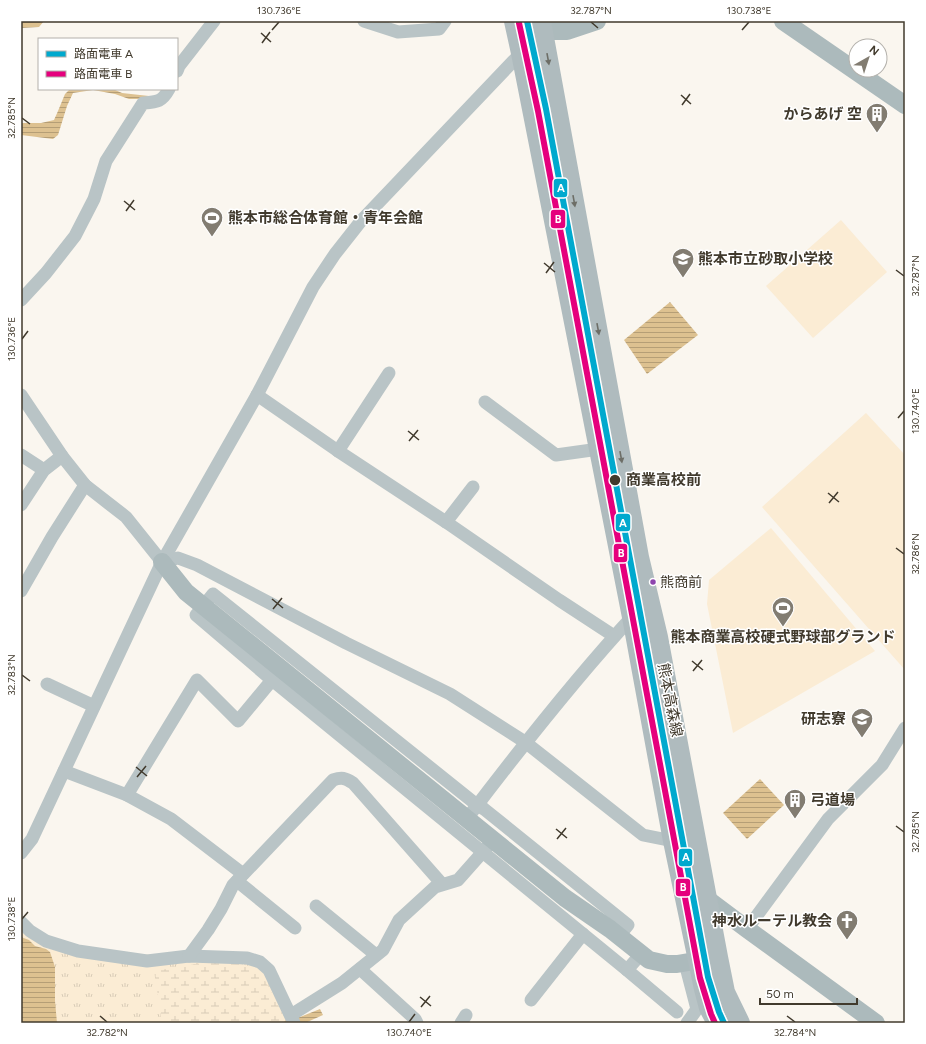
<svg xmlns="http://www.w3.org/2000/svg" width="926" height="1044" viewBox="0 0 926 1044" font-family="Figtree,'Noto Sans JP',sans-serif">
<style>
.grass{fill:url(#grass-tufts)}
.wetland{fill:url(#wetland-marsh)}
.pitch{fill:#fbecd4}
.water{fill:url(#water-rules)}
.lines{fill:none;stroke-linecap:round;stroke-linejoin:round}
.street{stroke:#b9c4c6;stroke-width:13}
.secondary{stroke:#acbabc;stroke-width:18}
.primary{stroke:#afbbbe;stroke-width:20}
.tram-1-casing{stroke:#fff;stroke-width:9}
.tram-2-casing{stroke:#fff;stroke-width:9}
.tram-1{stroke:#00a9ce;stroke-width:6}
.tram-2{stroke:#e5007d;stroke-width:6}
.oneway{fill:#6d6e67}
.ticks{fill:none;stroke:#413a2d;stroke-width:1.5}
.stop-dot{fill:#413a2d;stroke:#fff;stroke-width:1.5}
.bus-dot{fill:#8e44ad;stroke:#fff;stroke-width:1.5}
.labels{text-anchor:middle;stroke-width:3;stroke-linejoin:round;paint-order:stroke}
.bus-label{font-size:14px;fill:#413a2d;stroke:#fff;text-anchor:start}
.poi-label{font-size:15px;font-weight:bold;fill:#413a2d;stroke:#fff;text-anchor:end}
.stop-label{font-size:15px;font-weight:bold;fill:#413a2d;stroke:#fff;text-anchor:start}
.street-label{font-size:15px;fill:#413a2d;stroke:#fff}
.line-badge{stroke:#fff;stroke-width:1.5}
.badge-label{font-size:11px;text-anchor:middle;font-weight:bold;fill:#fff}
.neatline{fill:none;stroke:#413a2d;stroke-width:1.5}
.ticks-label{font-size:10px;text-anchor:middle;fill:#413a2d}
</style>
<defs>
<pattern id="grass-tufts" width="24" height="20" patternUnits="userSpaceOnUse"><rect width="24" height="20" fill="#fbecd4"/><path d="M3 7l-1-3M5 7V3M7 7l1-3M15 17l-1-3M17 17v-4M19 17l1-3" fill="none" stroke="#d8cbb6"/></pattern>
<pattern id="wetland-marsh" width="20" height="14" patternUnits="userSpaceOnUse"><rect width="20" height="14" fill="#fbecd4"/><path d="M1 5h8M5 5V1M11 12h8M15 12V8" fill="none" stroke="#d8cbb6"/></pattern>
<pattern id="water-rules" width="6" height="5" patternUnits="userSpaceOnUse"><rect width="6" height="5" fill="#ddc190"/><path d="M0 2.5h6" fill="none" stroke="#b59e76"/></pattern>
</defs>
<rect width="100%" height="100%" fill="#faf6ef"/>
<polygon class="grass" points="21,929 58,948 212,959 261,966 299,1023 21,1023"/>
<polygon class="wetland" points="208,962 236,963 249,966 260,971 286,1020 283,1023 162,1023 154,971"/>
<g class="pitch">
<polygon points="841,220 887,272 813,338 766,286"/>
<polygon points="866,413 905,455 905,670 762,507"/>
<polygon points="771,528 875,651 733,733 707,604 709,580"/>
</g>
<g class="water">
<polygon points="21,21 44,21 39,27 21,28"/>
<polygon points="70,89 113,89 122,93 149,96 141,99 129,99 115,94 93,90 73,93 67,106 58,135 53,139 21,135 21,123 41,123 54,120 58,111 65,94"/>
<polygon points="670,302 698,335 647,374 624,340"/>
<polygon points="760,779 784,805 747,839 723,813"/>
<polygon points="21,937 29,940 35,946 46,949 50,952 55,967 55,1001 57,1023 21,1023"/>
<polygon points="320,1009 323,1015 305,1023 283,1023 286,1020 300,1017"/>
</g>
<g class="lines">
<g class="street">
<polyline points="364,21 398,32 439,29 445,21"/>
<polyline points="177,71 179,66 214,21"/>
<path d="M 21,300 L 46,273 L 75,236 L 94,199 L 106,161 L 143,103 C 157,102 162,102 169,89"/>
<polyline points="21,395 62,456 85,485 126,517 162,562"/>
<polyline points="257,395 338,451 446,522 559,600 614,636"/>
<polyline points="485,402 556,455 599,449"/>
<polyline points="338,451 389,373"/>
<polyline points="21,455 44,470"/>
<polyline points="21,505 44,470 62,456"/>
<polyline points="446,522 473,487"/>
<polyline points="162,562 178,558 197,565 346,643 450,694 525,742 643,835 673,841"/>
<polyline points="21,591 52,537 85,485"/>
<polyline points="47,684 94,706"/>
<polyline points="64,771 127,795 171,819 243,874"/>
<polyline points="127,795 197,680 238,721 272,680"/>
<path d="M 472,812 C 523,745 575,679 632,617"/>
<polyline points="21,853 32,839 162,562 257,395 313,287 335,254 361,221 521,53"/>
<polyline points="237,881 295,928"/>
<polyline points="316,906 376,955"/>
<polyline points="21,922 30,931 46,941 78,951 147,961 189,956 247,958 260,962 269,970 294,1023"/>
<polyline points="747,929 828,819 882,765 905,728"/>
<polyline points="619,936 628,925 484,809 477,805 213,594 196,615 272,680 627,970 641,954"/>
<path d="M 189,956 L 208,930 L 221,909 L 233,885 L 333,780 C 342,777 345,778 353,783 L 442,884"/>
<polyline points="685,963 697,1009 687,1023"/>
<polyline points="360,969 415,1019 417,1023"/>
<polyline points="627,970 677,1012"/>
<polyline points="531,1000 583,934"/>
<polyline points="291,1015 342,983 383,950 399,920 435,887 458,880 489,845"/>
<polyline points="461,1023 466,1015"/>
</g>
<g class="secondary">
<polyline points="783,21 905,105"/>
<polyline points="521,53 543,31 567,31 597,21"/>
<polyline points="162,562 186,592 565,898 610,929 649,960 667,964 677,964 718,957"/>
<polyline points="707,899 747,929 876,1023"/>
</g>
<g class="primary">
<polyline points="514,21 521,53 632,617 673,841 704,989 709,1008 717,1023"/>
<polyline points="541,21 639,557 658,637 718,957 725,992 740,1023"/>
</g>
<g class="tram-1-casing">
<polyline id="tram-1" points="527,21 546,109 708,977 719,1012 724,1023"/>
</g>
<g class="tram-2-casing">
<polyline id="tram-2" points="519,23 538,111 700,978 711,1014 715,1023"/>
</g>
<use href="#tram-1" class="tram-1"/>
<use href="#tram-2" class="tram-2"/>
</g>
<defs><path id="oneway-solid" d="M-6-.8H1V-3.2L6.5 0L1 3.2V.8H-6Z"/></defs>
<g class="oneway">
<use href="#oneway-solid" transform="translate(548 59) rotate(80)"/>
<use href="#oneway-solid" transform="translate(574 201) rotate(80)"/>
<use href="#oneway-solid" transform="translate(598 329) rotate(80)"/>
<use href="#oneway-solid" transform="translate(621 457) rotate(80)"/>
</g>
<path class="ticks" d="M 591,22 L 598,28M 272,30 L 279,22M 742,30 L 749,22M 261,33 L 271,42M 262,43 L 270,32M 681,95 L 691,104M 682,105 L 690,94M 22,118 L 30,124M 124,201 L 135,210M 126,211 L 134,200M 544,263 L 555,272M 896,270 L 904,276M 546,273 L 554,262M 22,339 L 28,331M 898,418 L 904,411M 408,431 L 419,440M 409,441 L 418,430M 828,493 L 839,502M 829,503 L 838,492M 896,548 L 904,554M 272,599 L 283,608M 273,609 L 282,598M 692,661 L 703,670M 693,671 L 702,660M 22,675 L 30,681M 136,767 L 147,776M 137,777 L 146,766M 896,826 L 904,832M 556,829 L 567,838M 557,839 L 566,828M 22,919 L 28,912M 420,997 L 431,1006M 421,1007 L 430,996M 100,1016 L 107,1022M 787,1016 L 795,1022M 409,1022 L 415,1014"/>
<defs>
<g id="building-pin" transform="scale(1.15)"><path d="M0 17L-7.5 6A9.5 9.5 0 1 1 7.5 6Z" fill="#827c71" stroke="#fff"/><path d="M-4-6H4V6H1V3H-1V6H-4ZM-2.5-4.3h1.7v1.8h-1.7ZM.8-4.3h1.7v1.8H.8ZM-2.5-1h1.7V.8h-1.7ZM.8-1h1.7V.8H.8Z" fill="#fff"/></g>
<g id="stadium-pin" transform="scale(1.15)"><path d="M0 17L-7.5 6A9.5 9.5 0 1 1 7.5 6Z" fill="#827c71" stroke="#fff"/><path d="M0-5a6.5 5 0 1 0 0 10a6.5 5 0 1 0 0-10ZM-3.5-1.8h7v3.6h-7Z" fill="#fff"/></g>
<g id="school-pin" transform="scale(1.15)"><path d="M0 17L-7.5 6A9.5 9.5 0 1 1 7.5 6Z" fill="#827c71" stroke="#fff"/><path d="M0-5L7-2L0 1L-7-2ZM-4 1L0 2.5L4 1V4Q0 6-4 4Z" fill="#fff"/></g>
<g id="church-pin" transform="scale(1.15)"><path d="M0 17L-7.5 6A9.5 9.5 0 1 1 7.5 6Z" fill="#827c71" stroke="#fff"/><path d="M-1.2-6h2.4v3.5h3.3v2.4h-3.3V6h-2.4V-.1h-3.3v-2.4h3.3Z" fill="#fff"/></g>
</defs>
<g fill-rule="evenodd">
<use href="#building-pin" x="877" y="114"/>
<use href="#stadium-pin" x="212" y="218"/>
<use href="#school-pin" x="683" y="259"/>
<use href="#stadium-pin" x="783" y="608"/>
<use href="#school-pin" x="862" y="719"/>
<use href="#building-pin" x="795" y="800"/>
<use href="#church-pin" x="847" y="921"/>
</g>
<circle class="stop-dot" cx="615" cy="480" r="6"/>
<circle class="bus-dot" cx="653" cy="582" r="3.5"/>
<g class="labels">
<g class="bus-label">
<text x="660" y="587">熊商前</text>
</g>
<g class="poi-label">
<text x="862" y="119">からあげ 空</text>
<text x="228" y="223" text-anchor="start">熊本市総合体育館・青年会館</text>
<text x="698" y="264" text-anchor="start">熊本市立砂取小学校</text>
<text x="783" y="642" text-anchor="middle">熊本商業高校硬式野球部グランド</text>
<text x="846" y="724">研志寮</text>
<text x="810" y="805" text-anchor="start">弓道場</text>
<text x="832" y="926">神水ルーテル教会</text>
</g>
<g class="stop-label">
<text x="626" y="485">商業高校前</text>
</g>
<g class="street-label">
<text transform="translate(670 700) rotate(79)" y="5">熊本高森線</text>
</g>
</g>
<g class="line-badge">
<rect x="553" y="178" width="15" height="20" rx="4" fill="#00a9ce"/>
<rect x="550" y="209" width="16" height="20" rx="4" fill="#e5007d"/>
<rect x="615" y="513" width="16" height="19" rx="4" fill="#00a9ce"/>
<rect x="613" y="543" width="15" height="20" rx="4" fill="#e5007d"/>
<rect x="678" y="848" width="15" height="19" rx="4" fill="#00a9ce"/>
<rect x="675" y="878" width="16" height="19" rx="4" fill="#e5007d"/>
</g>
<g class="badge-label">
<text x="561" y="192">A</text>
<text x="558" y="223">B</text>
<text x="623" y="527">A</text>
<text x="621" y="557">B</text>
<text x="686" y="861">A</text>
<text x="683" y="891">B</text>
</g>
<rect width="926" height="1044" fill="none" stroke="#ffffff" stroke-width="44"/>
<rect x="38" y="38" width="140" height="52" fill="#ffffff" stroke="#b3b0ab"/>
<rect x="46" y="51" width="20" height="6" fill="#00a9ce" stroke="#b3b0ab"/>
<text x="74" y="58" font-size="12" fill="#413a2d">路面電車 A</text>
<rect x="46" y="71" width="20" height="6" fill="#e5007d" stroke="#b3b0ab"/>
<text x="74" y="78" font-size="12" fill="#413a2d">路面電車 B</text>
<g transform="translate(868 58) rotate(39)"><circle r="19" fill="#ffffff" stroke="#b3b0ab"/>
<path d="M0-3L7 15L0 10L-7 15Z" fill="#827c71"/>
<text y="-6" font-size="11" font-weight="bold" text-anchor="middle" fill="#413a2d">N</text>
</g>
<path d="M760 998v6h97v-6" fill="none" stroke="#413a2d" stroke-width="2"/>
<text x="766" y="998" font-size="12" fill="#413a2d" stroke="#ffffff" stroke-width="3" paint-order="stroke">50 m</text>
<rect x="22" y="22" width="882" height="1000" class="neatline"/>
<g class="ticks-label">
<text x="279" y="14">130.736°E</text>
<text x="591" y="14">32.787°N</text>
<text x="749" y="14">130.738°E</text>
<text transform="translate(11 118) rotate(-90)" y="4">32.785°N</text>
<text transform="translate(915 276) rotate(-90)" y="4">32.787°N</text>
<text transform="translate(11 339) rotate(-90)" y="4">130.736°E</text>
<text transform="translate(915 411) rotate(-90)" y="4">130.740°E</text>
<text transform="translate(915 554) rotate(-90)" y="4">32.786°N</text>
<text transform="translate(11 675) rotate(-90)" y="4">32.783°N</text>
<text transform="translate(915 832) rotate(-90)" y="4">32.785°N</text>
<text transform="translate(11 919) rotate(-90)" y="4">130.738°E</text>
<text x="107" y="1036">32.782°N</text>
<text x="409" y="1036">130.740°E</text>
<text x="795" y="1036">32.784°N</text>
</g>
</svg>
